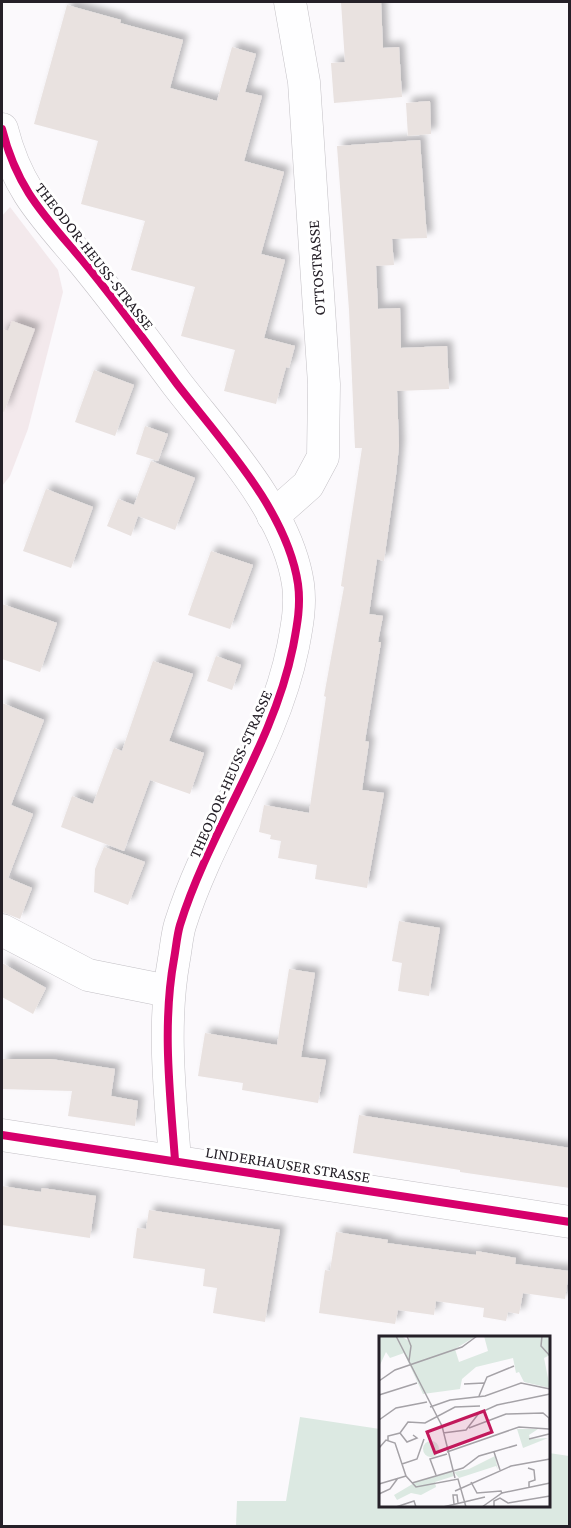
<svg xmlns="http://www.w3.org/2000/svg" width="571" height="1528" viewBox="0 0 571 1528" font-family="'Crimson Pro',serif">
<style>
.education{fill:#f3e9ec}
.green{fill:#dce9e2}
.building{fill:#e9e2e0;filter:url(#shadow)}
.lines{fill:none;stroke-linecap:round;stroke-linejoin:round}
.minor-casing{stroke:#c3c0c5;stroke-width:33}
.minor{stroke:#fefeff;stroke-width:32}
.cycleway-casing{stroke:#fff;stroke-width:11}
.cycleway{stroke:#d6006c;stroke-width:8}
.labels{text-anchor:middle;stroke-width:6;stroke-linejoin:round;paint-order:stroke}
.street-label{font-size:16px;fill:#252028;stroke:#fff}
.inset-road{fill:none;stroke:#a5a2a7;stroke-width:1.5}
.view{fill:#c2185b;fill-opacity:0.15;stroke:#c2185b;stroke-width:3}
.inset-edge{fill:none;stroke:#252028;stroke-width:3}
</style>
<defs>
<filter id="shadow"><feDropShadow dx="5.5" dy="-5.5" stdDeviation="3" flood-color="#0004"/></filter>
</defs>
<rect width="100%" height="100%" fill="#fbf9fc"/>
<polygon class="education" points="10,207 58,270 63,292 28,429 10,476 2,486 2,216"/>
<polygon class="green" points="300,1417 380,1429 380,1506 548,1506 549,1453 569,1456 569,1526 236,1526 237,1501 286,1501"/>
<g class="building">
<polygon points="341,2 381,2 383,48 399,47 402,97 334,103 331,63 345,62"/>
<polygon points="67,5 121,20 120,23 183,40 170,88 217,101 232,47 256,54 245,92 262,96 244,161 284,172 261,254 285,260 264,338 295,346 289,368 286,367 276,404 224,391 235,350 181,336 195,287 131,270 145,221 81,204 98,141 34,124"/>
<polygon points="430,101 431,134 408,136 406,103"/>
<polygon points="420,140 427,238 392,239 394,265 376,266 378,309 400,308 401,348 447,346 449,389 397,391 399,446 396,475 384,561 377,559 369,614 383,616 378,642 381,642 365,741 369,742 362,790 384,793 367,888 315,879 317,865 278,858 281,841 270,839 271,835 259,832 264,805 309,813 326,697 324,696 344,587 341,586 362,448 355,448 349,310 337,146"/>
<polygon points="12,321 35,329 4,412 2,411 2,329 8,331"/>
<polygon points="94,370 134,385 115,436 75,422"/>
<polygon points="145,426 168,434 158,461 136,454"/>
<polygon points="151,461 195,478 175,530 138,516 131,536 107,526 118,499 134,505"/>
<polygon points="46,489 93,507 71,568 23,551"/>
<polygon points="211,551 253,565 230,629 188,615"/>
<polygon points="2,604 57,623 40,672 2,659"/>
<polygon points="216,656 241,665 232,690 207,681"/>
<polygon points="153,661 193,674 169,741 204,753 190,794 150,780 124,851 61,827 72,796 93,804 114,748 122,751"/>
<polygon points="2,703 44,720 11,805 33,814 8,878 32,888 20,919 2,912"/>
<polygon points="104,847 145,862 128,905 94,892 95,869"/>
<polygon points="399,921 440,928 429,996 398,991 402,963 392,961"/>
<polygon points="2,963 46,988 33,1014 2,997"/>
<polygon points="289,969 315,973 301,1057 326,1060 318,1103 242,1090 243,1083 198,1076 205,1033 277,1045"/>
<polygon points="2,1059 51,1059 115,1069 111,1096 138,1101 135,1126 68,1116 72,1091 2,1089"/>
<polygon points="359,1115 570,1148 570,1188 460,1172 460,1170 353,1153"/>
<polygon points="2,1186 41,1192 42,1188 96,1196 90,1238 2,1225"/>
<polygon points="149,1210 280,1230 265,1322 213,1313 217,1288 203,1286 205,1269 133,1258 137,1228 146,1229"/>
<polygon points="336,1232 388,1240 387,1243 476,1255 476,1251 516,1258 515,1264 569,1271 565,1299 523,1293 519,1314 508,1312 506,1321 483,1317 484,1308 436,1301 434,1315 398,1310 395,1324 319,1313 325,1270 330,1271"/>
</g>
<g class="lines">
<g class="minor-casing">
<g id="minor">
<path d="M 2,129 C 17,189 44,215 82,260 C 115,300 146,342 177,384 C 221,441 287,510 298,584 C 301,606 297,626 293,647 C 273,746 210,829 180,925 C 177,935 176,948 174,959 C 162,1025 170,1093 175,1160"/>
<polyline points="273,516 308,485 323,457 324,384 304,82 290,2"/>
<polyline points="2,930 88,975 168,991"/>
<polyline points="2,1135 570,1222"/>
</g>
</g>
<use href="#minor" class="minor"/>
<g class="cycleway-casing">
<g id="cycleway">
<path d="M 2,129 C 17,189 44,215 82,260 C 115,300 146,342 177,384 C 221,441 287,510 298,584 C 301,606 297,626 293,647 C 273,746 210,829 180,925 C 177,935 176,948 174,959 C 162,1025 170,1093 175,1160"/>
<polyline points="2,1135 570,1222"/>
</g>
</g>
<use href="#cycleway" class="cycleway"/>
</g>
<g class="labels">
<g class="street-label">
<text transform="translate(95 256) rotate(52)" y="6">THEODOR-HEUSS-STRASSE</text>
<text transform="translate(316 268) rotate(-94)" y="6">OTTOSTRASSE</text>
<text transform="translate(230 774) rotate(-66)" y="6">THEODOR-HEUSS-STRASSE</text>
<text transform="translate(288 1164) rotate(9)" y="6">LINDERHAUSER STRASSE</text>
</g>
</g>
<g transform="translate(379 1336)">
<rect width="171" height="171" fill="#fbf9fc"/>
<path d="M 0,0 L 22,0 L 30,5 L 30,0 L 97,0 L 76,13 L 80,26 L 109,15 L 105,0 L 171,0 L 171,19 L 165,22 L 171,52 L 145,46 L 140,36 L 137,37 L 134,22 L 97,31 L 83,43 L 81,53 L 44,58 L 25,17 L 11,22 L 7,16 L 0,31 ZM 138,93 L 159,93 L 150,99 L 151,103 L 169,102 L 144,112 ZM44 113a8 8 0 1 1 16 0a8 8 0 1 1-16 0ZM 116,120 L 119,134 L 117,130 L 80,142 L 75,136 L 90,133 ZM 73,135 L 75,140 L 56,146 L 57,151 L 42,159 L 32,157 L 18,164 L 15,159 L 37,146 Z" fill="#dce9e2"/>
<path class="inset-road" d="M 17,0 L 63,90 L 76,142M 28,0 L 32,10 L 30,25M 163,0 L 162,10 L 171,20M 0,45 L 16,34 L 83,11 L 98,0M 85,48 L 105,47M 0,59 L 38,47M 100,60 L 108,41 L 135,30M 51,71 L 71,64 L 106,60 L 142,47 L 171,53M 0,84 L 17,72 L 48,66M 90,92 L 127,78 L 164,77 L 170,82 L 171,103M 21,97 L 28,106 L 38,102 L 34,99M 64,97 L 87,94 L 100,77 L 118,69 L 171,58M 150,103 L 170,98M 9,105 L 9,100 L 21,97 L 29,86 L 46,87 L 76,71 L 101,70M 0,112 L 7,104 L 16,107 L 27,140 L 37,151 L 79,143 L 87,171M 68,116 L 140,91 L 170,93M 115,116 L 121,134M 23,128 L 38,123 L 45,103M 57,139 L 51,123 L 68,118M 92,146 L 98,157 L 122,155 L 123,158M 33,147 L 84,132 L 100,120 L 138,109M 0,148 L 27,140M 150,151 L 150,146 L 156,144 L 155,134 L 149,132 L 155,134M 76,155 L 132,130 L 171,123M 0,158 L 11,153 L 19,142M 75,168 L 74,159 L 78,159 L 79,167M 17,171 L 35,165 L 37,171M 64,171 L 106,161M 103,171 L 123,157 L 171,147M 115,171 L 115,165 L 121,162 L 129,167 L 171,160"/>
<path class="view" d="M 105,75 L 113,96 L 56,117 L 48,96 Z"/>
<rect width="171" height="171" class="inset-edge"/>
</g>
<rect width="571" height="1528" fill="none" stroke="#252028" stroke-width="6"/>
</svg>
